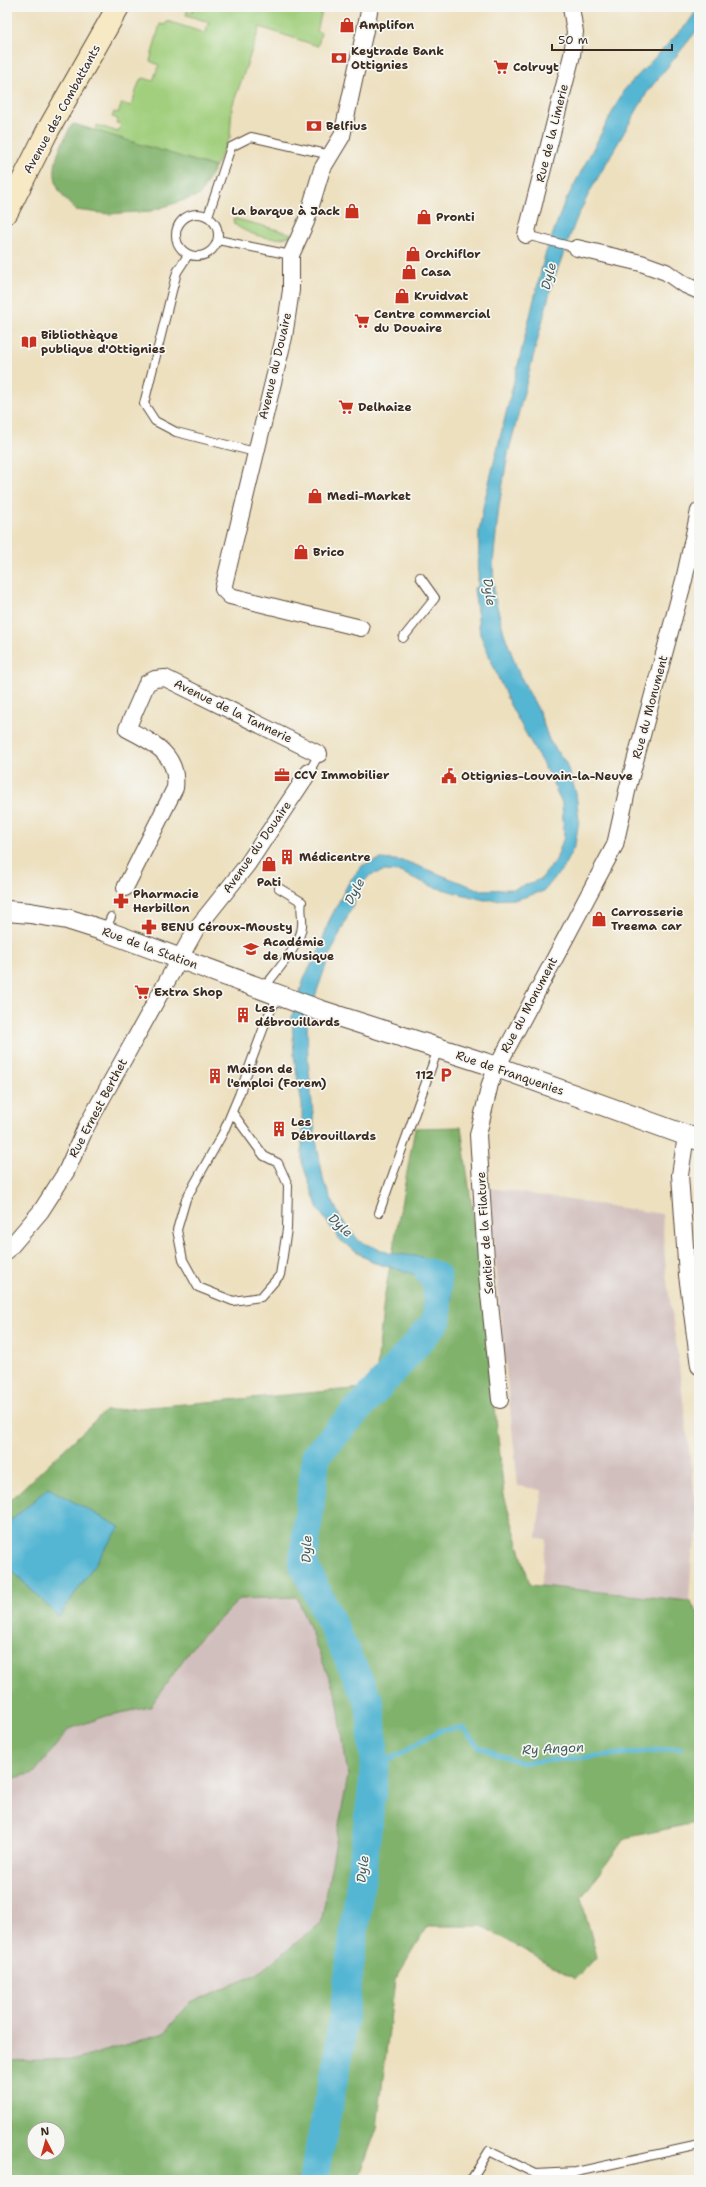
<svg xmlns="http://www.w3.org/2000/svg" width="706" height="2187" viewBox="0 0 706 2187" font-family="'Shantell Sans',sans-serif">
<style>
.industrial{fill:#d1bfbd}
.green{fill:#a1cf7d;stroke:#6e7c4e}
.forest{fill:#80b26c;stroke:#5e6e45;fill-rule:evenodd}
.water{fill:#54b6d3;stroke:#487078}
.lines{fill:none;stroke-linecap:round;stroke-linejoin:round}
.stream{stroke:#54b6d3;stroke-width:5}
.river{stroke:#54b6d3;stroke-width:29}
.service-casing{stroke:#564536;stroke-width:10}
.minor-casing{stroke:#564536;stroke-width:18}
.tertiary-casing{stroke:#564536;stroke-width:22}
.secondary-casing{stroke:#564536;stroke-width:24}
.service{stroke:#fff;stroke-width:8}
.minor{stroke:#fff;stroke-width:16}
.tertiary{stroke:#fff;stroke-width:20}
.secondary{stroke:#f6e9c3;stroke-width:22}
.labels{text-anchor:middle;stroke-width:3.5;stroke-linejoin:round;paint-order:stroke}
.poi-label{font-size:12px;font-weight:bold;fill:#3b2a1e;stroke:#f6f6f2;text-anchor:start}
.street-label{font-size:12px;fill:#3b2a1e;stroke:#f6f6f2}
.water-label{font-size:13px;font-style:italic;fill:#445b5d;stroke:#f6f6f2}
</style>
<rect width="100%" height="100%" fill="#f6f6f2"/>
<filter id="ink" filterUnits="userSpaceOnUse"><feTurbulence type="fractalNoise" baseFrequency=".025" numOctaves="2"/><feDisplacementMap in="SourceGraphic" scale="8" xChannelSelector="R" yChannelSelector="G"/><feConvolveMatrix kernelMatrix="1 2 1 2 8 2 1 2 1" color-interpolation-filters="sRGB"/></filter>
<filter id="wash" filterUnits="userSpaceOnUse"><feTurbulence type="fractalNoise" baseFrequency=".012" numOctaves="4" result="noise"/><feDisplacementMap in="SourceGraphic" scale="16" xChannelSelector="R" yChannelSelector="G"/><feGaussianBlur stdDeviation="0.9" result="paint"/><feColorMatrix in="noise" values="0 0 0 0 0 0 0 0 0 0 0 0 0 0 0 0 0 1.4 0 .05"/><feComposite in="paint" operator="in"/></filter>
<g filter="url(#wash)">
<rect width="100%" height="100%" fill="#ede0bf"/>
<g class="industrial">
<polygon points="490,1188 662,1214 666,1273 677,1350 699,1531 692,1555 689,1601 541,1586 546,1539 537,1538 542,1490 518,1486 498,1291"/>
<polygon points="297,1597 337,1698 348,1776 321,1923 257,1974 190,2003 164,2033 79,2059 7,2061 7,1780 34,1773 69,1729 106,1716 150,1706 195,1643 240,1599"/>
</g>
<g class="green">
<polygon points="194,7 323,7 317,31 321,33 318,46 260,27 232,107 230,137 215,167 95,132 97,125 118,132 121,124 116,123 118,119 112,117 114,112 118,113 122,103 131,106 140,80 144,78 153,81 159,65 150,61 160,24 165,25 167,21 205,33 209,22 186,15 187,11 192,12"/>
<path d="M 233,218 L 293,234 C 278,244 248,235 234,224 Z"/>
</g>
<g class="forest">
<path d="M 74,124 L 215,167 L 200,195 L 151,211 L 109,214 L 75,210 C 70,204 61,196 58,188 C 49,165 61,146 71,126 Z"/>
<path d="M 461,1127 L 483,1291 L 504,1495 L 530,1585 L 689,1601 L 699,1614 L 699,1822 L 625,1838 L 581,1898 L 597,1957 L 575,1979 L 482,1926 L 428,1926 L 395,1980 L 377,2128 L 358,2180 L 7,2180 L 7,2061 L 79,2059 L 164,2033 L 190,2003 L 257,1974 L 321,1923 L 348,1776 L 337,1698 L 297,1597 L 240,1599 L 195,1643 L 150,1707 L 106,1716 L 69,1729 L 34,1773 L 7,1780 L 7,1503 L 105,1411 L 375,1387 L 384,1299 L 415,1128 ZM 34,2129 L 58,2129 L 58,2153 L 34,2153 Z"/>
</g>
<g class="water">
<polygon points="699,7 699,28 648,91 589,193 576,220 552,284 508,454 499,506 493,563 494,595 504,633 519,674 539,711 549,740 566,763 576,793 579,820 575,845 563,868 544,891 518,899 484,900 434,887 400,872 384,871 370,875 363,883 350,911 329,957 307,1019 308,1060 315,1135 324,1183 340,1217 359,1241 389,1253 423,1257 447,1273 452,1301 433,1308 435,1300 432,1285 420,1276 372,1262 340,1240 318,1209 302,1162 302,1105 294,1056 292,1016 305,976 319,951 329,921 349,882 363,865 381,859 405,861 480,890 514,889 541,879 556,860 564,837 562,803 550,777 509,703 480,634 474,588 478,588 479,531 484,503 545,255 563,206 624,90 688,23"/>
<polygon points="48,1488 120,1527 59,1617 7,1566 7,1524"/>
</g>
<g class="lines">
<polyline class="stream" points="375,1768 441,1730 463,1728 479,1747 522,1763 681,1748"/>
<polyline class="river" points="313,2180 338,2058 375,1768 370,1704 303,1563 316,1455 393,1371 437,1320 437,1277 429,1273"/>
</g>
</g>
<g filter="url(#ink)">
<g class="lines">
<g class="service-casing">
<g id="service">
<circle cx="197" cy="235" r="21"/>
<polyline points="208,216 231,147 251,137 331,155"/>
<polyline points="526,235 577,248"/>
<polyline points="218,240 291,255"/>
<polyline points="188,255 177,272 172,291 144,404 155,421 176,432 255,452"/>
<polyline points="403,638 435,598 420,577"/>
<polyline points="309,772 319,754"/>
<polyline points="105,931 111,917"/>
<path d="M 263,989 C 274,974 301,945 302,926 C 303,918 300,910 302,902 L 279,888"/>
<polyline points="232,1112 264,1156 278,1163 288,1185 287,1229 280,1275 261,1297 233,1301 198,1287 183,1260 177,1230 186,1199 223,1133 239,1095 268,1016 279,995"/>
<polyline points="379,1213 438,1049"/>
<polyline points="471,2180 489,2151 536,2174 576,2172 699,2145"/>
</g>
</g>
<g class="minor-casing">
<g id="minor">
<polyline points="526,235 572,55 575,32 571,7"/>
<polyline points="577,248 641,263 666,272 683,284 699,291"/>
<polyline points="361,628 230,596 223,589 284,337 291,290 291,255 306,222 322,169 342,136 370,7"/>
<path d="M 125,888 L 175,788 C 179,754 152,742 127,729 L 147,683 L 155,679 L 165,678 L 319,754"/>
<polyline points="686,1136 680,1175 687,1275 699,1366"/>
<polyline points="7,1251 41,1211 66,1172 86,1127 196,929 247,865 309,772"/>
<polyline points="500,1400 487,1275 478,1135 490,1084 497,1067 615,845 628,787 684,580 699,511"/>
</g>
</g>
<g class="tertiary-casing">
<polyline id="tertiary" points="7,911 30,913 67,919 105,931 319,1010 497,1067 699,1140"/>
</g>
<g class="secondary-casing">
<polyline id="secondary" points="7,212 47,132 118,7"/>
</g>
<use href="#service" class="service"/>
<use href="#minor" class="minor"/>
<use href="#tertiary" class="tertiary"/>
<use href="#secondary" class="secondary"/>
</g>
</g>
<defs>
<g id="shop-bare" transform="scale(1.2)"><path d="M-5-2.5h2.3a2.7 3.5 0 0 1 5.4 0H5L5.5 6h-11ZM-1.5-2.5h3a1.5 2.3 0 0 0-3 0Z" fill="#c8321e" stroke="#f6f6f2" stroke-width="2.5" paint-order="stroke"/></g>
<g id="bank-bare" transform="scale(1.2)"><path d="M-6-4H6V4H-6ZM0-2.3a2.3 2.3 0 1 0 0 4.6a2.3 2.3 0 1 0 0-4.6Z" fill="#c8321e" stroke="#f6f6f2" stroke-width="2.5" paint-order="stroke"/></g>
<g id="supermarket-bare" transform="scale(1.2)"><path d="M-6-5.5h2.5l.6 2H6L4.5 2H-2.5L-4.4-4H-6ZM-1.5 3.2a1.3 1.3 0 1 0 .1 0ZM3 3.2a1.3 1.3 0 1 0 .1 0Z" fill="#c8321e" stroke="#f6f6f2" stroke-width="2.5" paint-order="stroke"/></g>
<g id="library-bare" transform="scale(1.2)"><path d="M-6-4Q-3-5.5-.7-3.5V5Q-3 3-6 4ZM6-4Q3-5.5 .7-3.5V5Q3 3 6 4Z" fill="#c8321e" stroke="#f6f6f2" stroke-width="2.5" paint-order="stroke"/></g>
<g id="office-bare" transform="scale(1.2)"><path d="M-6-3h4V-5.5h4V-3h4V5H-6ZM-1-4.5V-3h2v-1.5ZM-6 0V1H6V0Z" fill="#c8321e" stroke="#f6f6f2" stroke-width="2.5" paint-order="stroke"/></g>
<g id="civic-bare" transform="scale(1.2)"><path d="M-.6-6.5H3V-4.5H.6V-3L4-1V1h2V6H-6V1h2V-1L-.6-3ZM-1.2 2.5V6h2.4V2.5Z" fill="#c8321e" stroke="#f6f6f2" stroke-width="2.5" paint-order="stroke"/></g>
<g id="building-bare" transform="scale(1.2)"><path d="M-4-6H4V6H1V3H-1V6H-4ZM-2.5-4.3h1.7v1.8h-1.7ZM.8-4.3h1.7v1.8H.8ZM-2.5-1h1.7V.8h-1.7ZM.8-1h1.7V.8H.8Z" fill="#c8321e" stroke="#f6f6f2" stroke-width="2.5" paint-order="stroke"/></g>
<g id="pharmacy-bare" transform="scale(1.2)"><path d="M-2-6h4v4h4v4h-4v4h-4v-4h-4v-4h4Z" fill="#c8321e" stroke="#f6f6f2" stroke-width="2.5" paint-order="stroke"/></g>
<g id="school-bare" transform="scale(1.2)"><path d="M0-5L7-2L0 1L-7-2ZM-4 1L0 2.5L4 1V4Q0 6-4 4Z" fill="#c8321e" stroke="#f6f6f2" stroke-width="2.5" paint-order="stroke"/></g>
<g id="parking-bare" transform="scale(1.2)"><path d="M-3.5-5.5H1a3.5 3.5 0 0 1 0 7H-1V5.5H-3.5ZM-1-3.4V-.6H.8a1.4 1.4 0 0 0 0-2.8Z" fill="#c8321e" stroke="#f6f6f2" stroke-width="2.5" paint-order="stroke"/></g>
</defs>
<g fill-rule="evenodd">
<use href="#shop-bare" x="347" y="25"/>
<use href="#bank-bare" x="339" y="58"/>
<use href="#supermarket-bare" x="501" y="67"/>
<use href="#bank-bare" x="314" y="126"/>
<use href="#shop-bare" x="352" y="211"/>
<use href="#shop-bare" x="424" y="217"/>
<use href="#shop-bare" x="413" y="254"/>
<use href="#shop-bare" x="409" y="272"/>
<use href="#shop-bare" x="402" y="296"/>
<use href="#supermarket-bare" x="362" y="321"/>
<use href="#library-bare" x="29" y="342"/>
<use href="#supermarket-bare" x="346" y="407"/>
<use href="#shop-bare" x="315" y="496"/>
<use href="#shop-bare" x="301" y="552"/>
<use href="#office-bare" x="282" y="775"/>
<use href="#civic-bare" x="449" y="776"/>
<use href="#building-bare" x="287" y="857"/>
<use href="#shop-bare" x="269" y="864"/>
<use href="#pharmacy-bare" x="121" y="901"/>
<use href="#shop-bare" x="599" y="919"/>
<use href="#pharmacy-bare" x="149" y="927"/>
<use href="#school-bare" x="251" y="949"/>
<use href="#supermarket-bare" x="142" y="992"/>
<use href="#building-bare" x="243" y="1015"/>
<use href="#parking-bare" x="446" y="1075"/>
<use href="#building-bare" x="215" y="1076"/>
<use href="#building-bare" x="279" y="1129"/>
</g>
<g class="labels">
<g class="poi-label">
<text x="359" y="29">Amplifon</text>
<text x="351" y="55">Keytrade Bank<tspan x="351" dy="14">Ottignies</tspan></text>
<text x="513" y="71">Colruyt</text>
<text x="326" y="130">Belfius</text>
<text x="340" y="215" text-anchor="end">La barque à Jack</text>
<text x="436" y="221">Pronti</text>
<text x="425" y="258">Orchiflor</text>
<text x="421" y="276">Casa</text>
<text x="414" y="300">Kruidvat</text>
<text x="374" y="318">Centre commercial<tspan x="374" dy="14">du Douaire</tspan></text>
<text x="41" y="339">Bibliothèque<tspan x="41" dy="14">publique d'Ottignies</tspan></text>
<text x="358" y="411">Delhaize</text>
<text x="327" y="500">Medi-Market</text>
<text x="313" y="556">Brico</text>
<text x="294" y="779">CCV Immobilier</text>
<text x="461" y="780">Ottignies-Louvain-la-Neuve</text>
<text x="299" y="861">Médicentre</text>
<text x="269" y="886" text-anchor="middle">Pati</text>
<text x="133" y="898">Pharmacie<tspan x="133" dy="14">Herbillon</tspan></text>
<text x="611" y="916">Carrosserie<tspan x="611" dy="14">Treema car</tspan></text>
<text x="161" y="931">BENU Céroux-Mousty</text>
<text x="263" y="946">Académie<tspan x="263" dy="14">de Musique</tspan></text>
<text x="154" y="996">Extra Shop</text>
<text x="255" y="1012">Les<tspan x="255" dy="14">débrouillards</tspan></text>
<text x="227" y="1073">Maison de<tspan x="227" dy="14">l'emploi (Forem)</tspan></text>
<text x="434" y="1079" text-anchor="end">112</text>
<text x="291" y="1126">Les<tspan x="291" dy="14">Débrouillards</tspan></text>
</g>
<g class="street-label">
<text transform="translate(62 109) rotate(-61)" y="4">Avenue des Combattants</text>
<text transform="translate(552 133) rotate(-76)" y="4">Rue de la Limerie</text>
<text transform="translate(275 366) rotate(-77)" y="4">Avenue du Douaire</text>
<text transform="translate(650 707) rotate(-75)" y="4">Rue du Monument</text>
<text transform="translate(233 711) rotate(26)" y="4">Avenue de la Tannerie</text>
<text transform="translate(257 847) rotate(-55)" y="4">Avenue du Douaire</text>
<text transform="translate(150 948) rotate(20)" y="4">Rue de la Station</text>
<text transform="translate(529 1005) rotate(-62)" y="4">Rue du Monument</text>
<text transform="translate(510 1073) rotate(19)" y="4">Rue de Franquenies</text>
<text transform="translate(98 1108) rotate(-62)" y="4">Rue Ernest Berthet</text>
<text transform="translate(485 1233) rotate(-94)" y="4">Sentier de la Filature</text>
</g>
<g class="water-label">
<text transform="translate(548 276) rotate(-76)" y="5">Dyle</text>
<text transform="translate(490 592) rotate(82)" y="5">Dyle</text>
<text transform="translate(354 891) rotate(-61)" y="5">Dyle</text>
<text transform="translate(341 1225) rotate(43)" y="5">Dyle</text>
<text transform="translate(306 1549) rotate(-88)" y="5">Dyle</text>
<text transform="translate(553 1748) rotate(-3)" y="5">Ry Angon</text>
<text transform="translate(362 1869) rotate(-83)" y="5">Dyle</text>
</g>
</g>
<rect width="706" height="2187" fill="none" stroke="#f6f6f2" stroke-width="24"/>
<g transform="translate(46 2141) rotate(354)"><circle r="19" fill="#f6f6f2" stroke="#aba49d"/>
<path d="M0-3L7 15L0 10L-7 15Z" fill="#c8321e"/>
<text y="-6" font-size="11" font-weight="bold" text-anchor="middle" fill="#3b2a1e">N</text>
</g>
<path d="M552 44v6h120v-6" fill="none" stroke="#3b2a1e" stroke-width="2"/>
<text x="558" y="44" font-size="12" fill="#3b2a1e" stroke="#f6f6f2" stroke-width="3" paint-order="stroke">50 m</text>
</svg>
